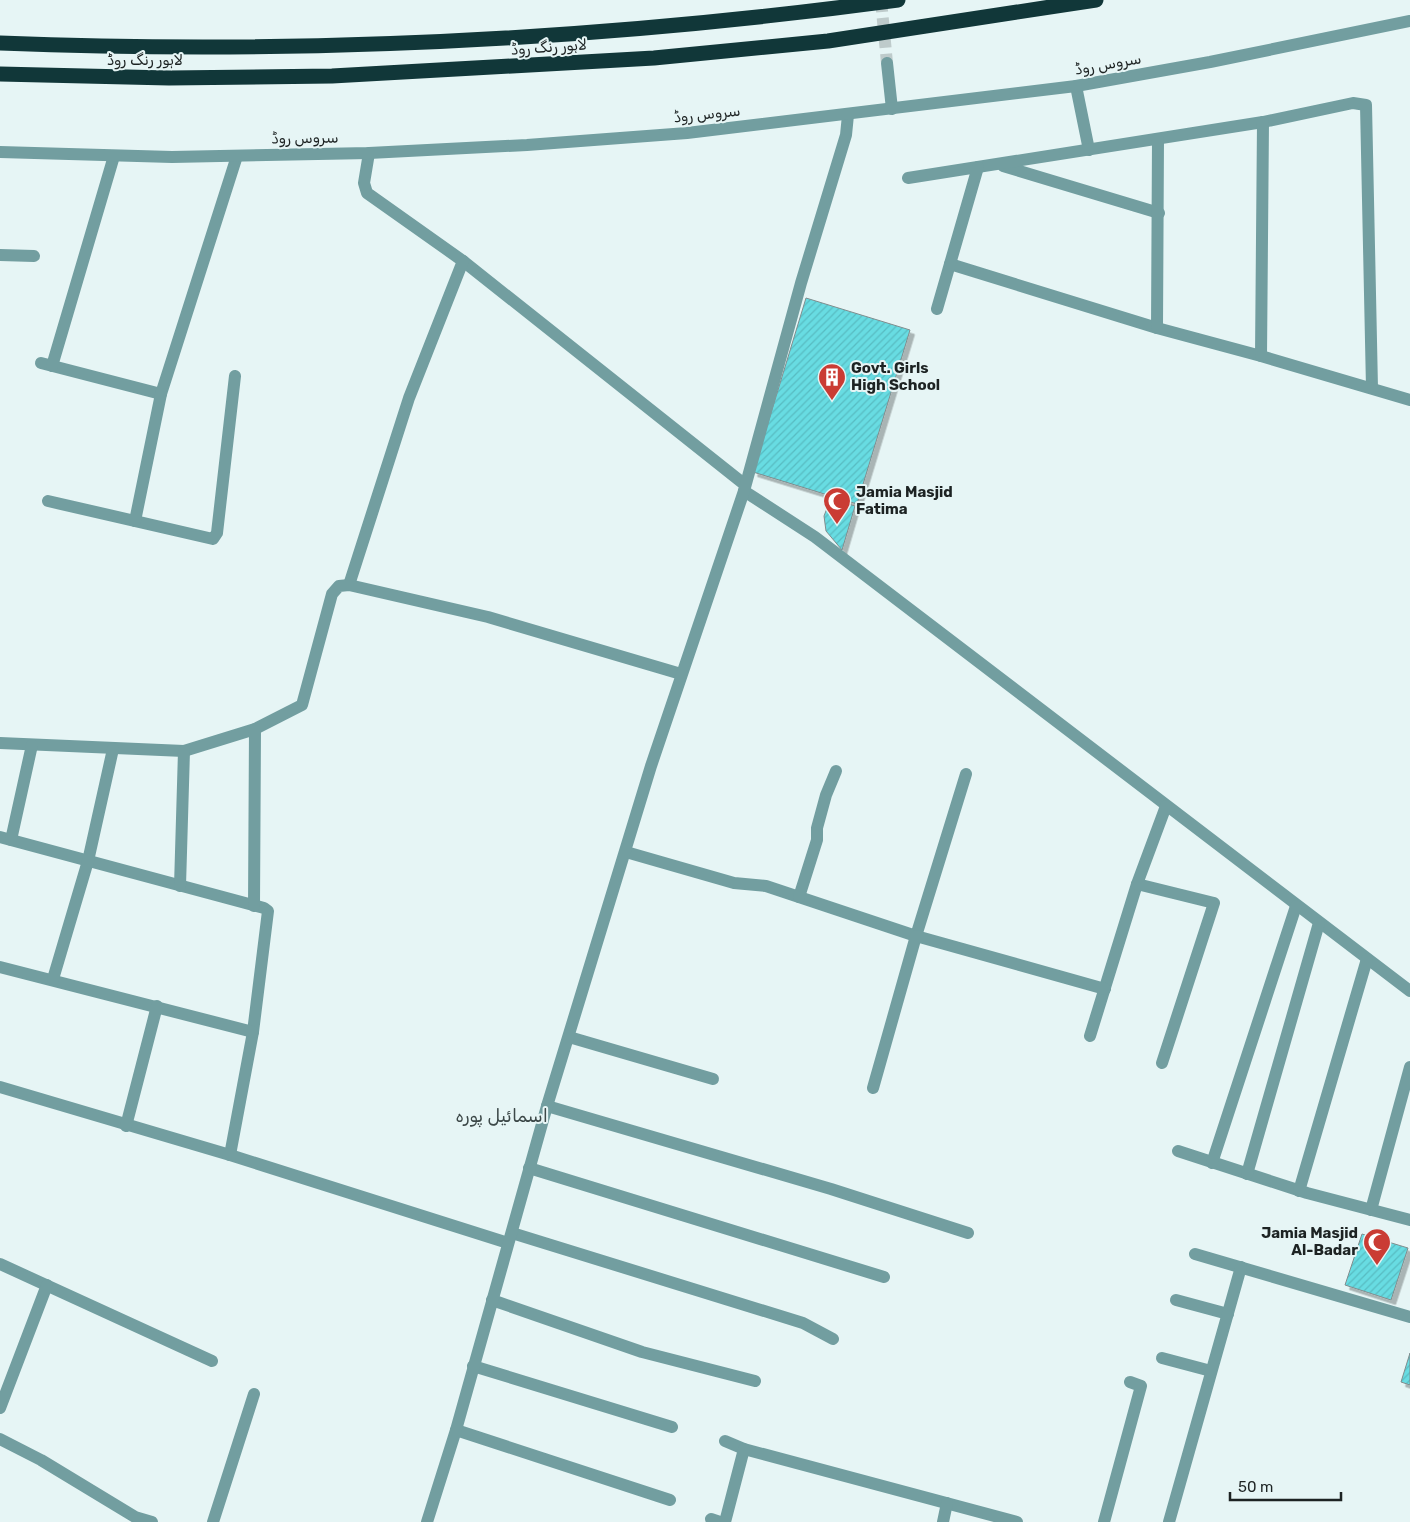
<svg xmlns="http://www.w3.org/2000/svg" width="1410" height="1522" viewBox="0 0 1410 1522" font-family="Rubik,'Noto Sans Arabic',sans-serif">
<style>
.building{fill:url(#building-hatch);stroke:#808d8e;filter:url(#shadow)}
.lines{fill:none;stroke-linecap:round;stroke-linejoin:round}
.tertiary-tunnel{stroke:#becbcb;stroke-width:12;stroke-dasharray:12 6;stroke-linecap:butt}
.minor{stroke:#729ea0;stroke-width:12}
.tertiary{stroke:#729ea0;stroke-width:12}
.motorway{stroke:#113739;stroke-width:15}
.labels{text-anchor:middle;stroke-width:4;stroke-linejoin:round;paint-order:stroke}
.street-label{font-size:15px;fill:#1d2323;stroke:#e6f5f5}
.poi-label{font-size:15px;font-weight:bold;fill:#1d2323;stroke:#e6f5f5;text-anchor:start}
.quarter-label{font-size:18px;fill:#3c4848;stroke:#e6f5f5}
</style>
<defs>
<pattern id="building-hatch" width="6" height="6" patternUnits="userSpaceOnUse" patternTransform="scale(1.25)"><rect width="6" height="6" fill="#67dce2"/><path d="M-1 1l2-2M0 6l6-6M5 7l2-2" fill="none" stroke="#59bcc2"/></pattern>
<filter id="shadow"><feDropShadow dx="4.5" dy="4.5" stdDeviation="0" flood-color="#0004"/></filter>
</defs>
<rect width="100%" height="100%" fill="#e6f5f5"/>
<g class="building">
<polygon points="806,298 910,330 857,504 753,472"/>
<polygon points="831,498 855,506 842,550 826,531 824,516"/>
<polygon points="1362,1234 1408,1248 1391,1300 1345,1285"/>
<polygon points="1410,1353 1410,1385 1401,1382"/>
</g>
<g class="lines">
<polyline class="tertiary-tunnel" points="881,0 887,63"/>
<g class="minor">
<polyline points="1076,86 1089,150"/>
<polyline points="1003,166 1159,213"/>
<polyline points="908,178 1263,122 1353,103 1366,105 1372,388"/>
<polyline points="0,255 34,256"/>
<polyline points="463,261 744,484"/>
<polyline points="950,264 1157,328 1261,356 1410,400"/>
<polyline points="937,309 978,167"/>
<polyline points="1157,328 1158,139"/>
<polyline points="1261,356 1263,122"/>
<polyline points="41,363 161,394"/>
<polyline points="52,366 114,156"/>
<polyline points="744,491 815,537 1410,991"/>
<polyline points="48,501 213,539 217,533 235,376"/>
<polyline points="135,521 161,394 237,156"/>
<polyline points="349,585 409,398 463,261 367,193 364,183 369,153"/>
<polyline points="0,743 184,751 255,729 302,705 332,594 339,586 349,585 488,617 681,674"/>
<polyline points="0,837 264,908 268,911 253,1032 230,1155"/>
<polyline points="11,840 32,745"/>
<polyline points="626,852 734,883 766,886 916,936 966,774"/>
<polyline points="180,886 184,751"/>
<polyline points="799,897 817,840 817,828 826,795 836,771"/>
<polyline points="254,906 255,729"/>
<polyline points="0,967 253,1032"/>
<polyline points="53,979 88,861 113,749"/>
<polyline points="1090,1036 1137,884"/>
<polyline points="569,1037 713,1079"/>
<polyline points="1162,1063 1214,903 1137,884 1166,806"/>
<polyline points="0,1087 230,1155 508,1243"/>
<polyline points="873,1088 916,936 1105,989"/>
<polyline points="547,1106 831,1189 968,1233"/>
<polyline points="126,1126 157,1006"/>
<polyline points="1178,1151 1307,1193 1410,1220"/>
<polyline points="1212,1163 1296,906"/>
<polyline points="529,1168 884,1277"/>
<polyline points="1247,1174 1319,923"/>
<polyline points="1299,1191 1367,959"/>
<polyline points="1371,1210 1410,1067"/>
<polyline points="512,1233 803,1323 833,1339"/>
<polyline points="1195,1254 1410,1317"/>
<polyline points="0,1264 212,1361"/>
<polyline points="492,1300 642,1352 755,1381"/>
<polyline points="1176,1300 1228,1314"/>
<polyline points="1162,1358 1211,1371"/>
<polyline points="473,1366 672,1427"/>
<polyline points="0,1408 47,1285"/>
<polyline points="456,1430 670,1500"/>
<polyline points="0,1439 41,1460 135,1517 152,1522"/>
<polyline points="725,1441 744,1449 1017,1522"/>
<polyline points="711,1519 720,1522"/>
<polyline points="213,1522 254,1394"/>
<polyline points="427,1522 456,1430 547,1106 651,766 744,491 801,283 846,135 848,115"/>
<polyline points="725,1522 744,1449"/>
<polyline points="943,1522 947,1503"/>
<polyline points="1104,1522 1141,1386 1130,1382"/>
<polyline points="1169,1522 1241,1267"/>
</g>
<g class="tertiary">
<polyline points="887,63 892,109"/>
<polyline points="0,152 172,157 369,153 527,145 687,133 1076,86 1210,62 1410,21"/>
</g>
<g class="motorway">
<path d="M 0,43 C 299,55 601,40 898,0"/>
<polyline points="0,74 169,78 332,76 654,58 828,41 1096,0"/>
</g>
</g>
<defs>
<g id="building-pin" transform="scale(1.4375)"><path d="M0 17L-7.5 6A9.5 9.5 0 1 1 7.5 6Z" fill="#ca3c34" stroke="#e6f5f5"/><path d="M-4-6H4V6H1V3H-1V6H-4ZM-2.5-4.3h1.7v1.8h-1.7ZM.8-4.3h1.7v1.8H.8ZM-2.5-1h1.7V.8h-1.7ZM.8-1h1.7V.8H.8Z" fill="#fff"/></g>
<g id="mosque-pin" transform="scale(1.4375)"><path d="M0 17L-7.5 6A9.5 9.5 0 1 1 7.5 6Z" fill="#ca3c34" stroke="#e6f5f5"/><path d="M3.5-4.9A6 6 0 1 0 3.5 4.9A5 5 0 1 1 3.5-4.9Z" fill="#fff"/></g>
</defs>
<g fill-rule="evenodd">
<use href="#building-pin" x="832" y="377"/>
<use href="#mosque-pin" x="837" y="501"/>
<use href="#mosque-pin" x="1377" y="1242"/>
</g>
<g class="labels">
<g class="street-label">
<text transform="translate(549 47) rotate(-4)" y="5">لاہور رنگ روڈ</text>
<text x="145" y="65">لاہور رنگ روڈ</text>
<text transform="translate(1108 64) rotate(-10)" y="5">سروس روڈ</text>
<text transform="translate(707 114) rotate(-6)" y="5">سروس روڈ</text>
<text transform="translate(305 138) rotate(-1)" y="5">سروس روڈ</text>
</g>
<g class="poi-label">
<text x="851" y="373">Govt. Girls<tspan x="851" dy="17">High School</tspan></text>
<text x="856" y="497">Jamia Masjid<tspan x="856" dy="17">Fatima</tspan></text>
<text x="1358" y="1238" text-anchor="end">Jamia Masjid<tspan x="1358" dy="17">Al-Badar</tspan></text>
</g>
<g class="quarter-label">
<text x="502" y="1122">اسمائیل پورہ</text>
</g>
</g>
<path d="M1230 1492v8h111v-8" fill="none" stroke="#1d2323" stroke-width="2.5"/>
<text x="1238" y="1492" font-size="15" fill="#1d2323" stroke="#e6f5f5" stroke-width="4" paint-order="stroke">50 m</text>
</svg>
